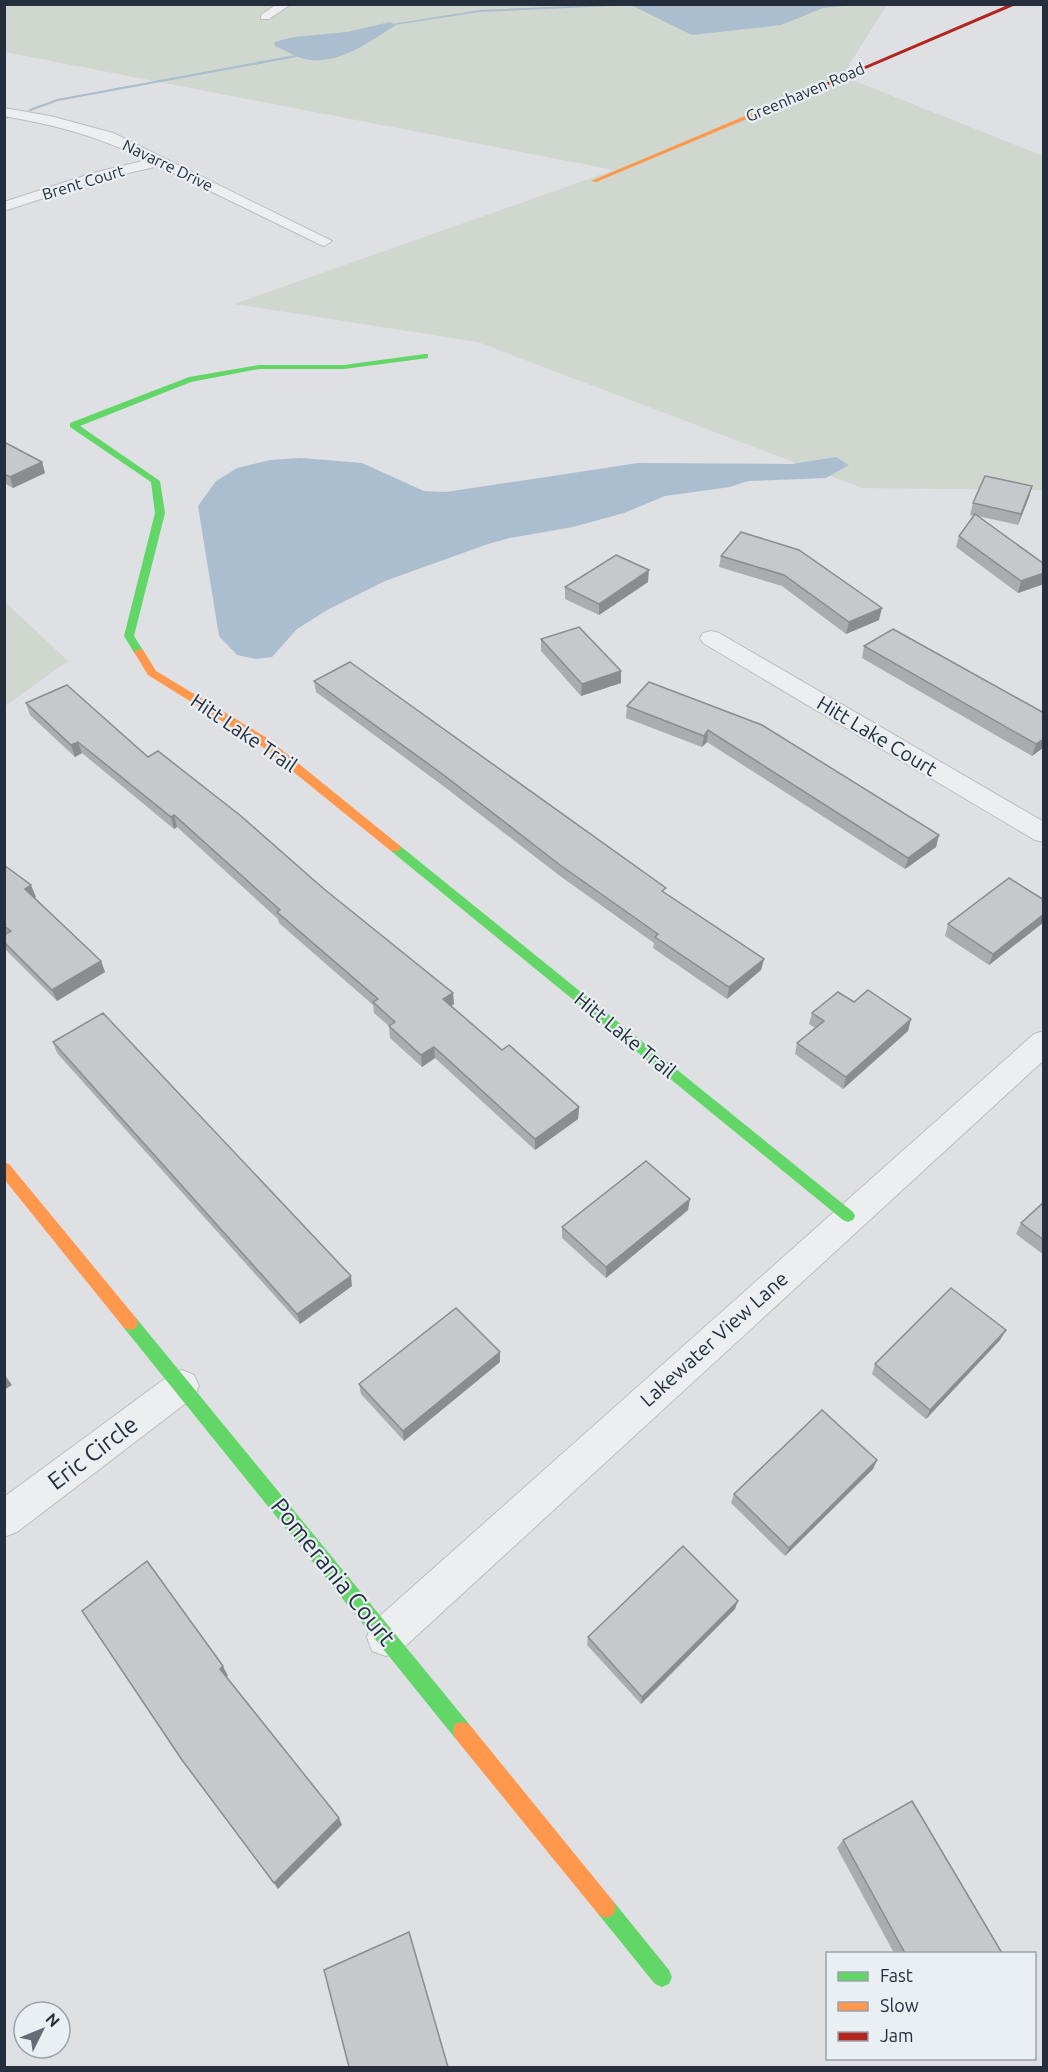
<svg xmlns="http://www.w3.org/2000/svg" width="1048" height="2072" viewBox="0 0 1048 2072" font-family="Ubuntu,sans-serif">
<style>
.green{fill:#cfd7ce}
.water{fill:#abbecf}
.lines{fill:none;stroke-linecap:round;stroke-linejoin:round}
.stream{fill:#abbecf;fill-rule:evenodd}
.street-casing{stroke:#bcbec1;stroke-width:2}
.street{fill:#edeef0;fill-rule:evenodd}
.fast{fill:#63d668;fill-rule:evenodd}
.slow{fill:#ff974d;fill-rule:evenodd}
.jam{fill:#b3261e;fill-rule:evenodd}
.wall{fill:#aaacaf}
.shaded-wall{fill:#8b8c8f}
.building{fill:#c6c8cc;stroke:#8b8c8f;stroke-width:1.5}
.labels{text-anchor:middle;stroke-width:4.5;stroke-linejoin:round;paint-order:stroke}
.far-street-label{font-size:16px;fill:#252e3c;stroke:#eaeff4}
.street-label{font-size:20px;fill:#252e3c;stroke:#eaeff4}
.near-street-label{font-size:24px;fill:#252e3c;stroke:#eaeff4}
</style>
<rect width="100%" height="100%" fill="#dee0e3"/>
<g class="green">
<polygon points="4,5 887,5 842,76 1043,156 1043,490 862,488 478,342 234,304 614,170 5,52"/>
<polygon points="5,602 68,661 5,706 4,706"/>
</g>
<g class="water">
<polygon points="631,5 854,5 823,8 781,25 692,35"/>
<path d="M 390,22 L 396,25 C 370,41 339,66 305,59 C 295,57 285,50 275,46 L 274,42 L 294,37 L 347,32 Z"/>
<polygon points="836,457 849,465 826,478 748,481 730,487 665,496 624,513 573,527 510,538 488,544 385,581 329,609 297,629 272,657 256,659 237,655 219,636 198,506 216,481 237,468 270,460 301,458 362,463 424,491 446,492 638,463 792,464"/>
</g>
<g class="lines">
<g class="stream">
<polygon points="612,4 634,5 480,12 394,25 392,24 480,10"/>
<polygon points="295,55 297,57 58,101 31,111 27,110 57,99"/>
<polygon points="4,117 8,117 8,118 4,120"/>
</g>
<g class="street-casing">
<g id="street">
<polygon points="277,4 291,4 269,19 261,19 261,15"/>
<path d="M 4,108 L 50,116 L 113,133 L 332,241 L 324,246 L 319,244 L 159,166 L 102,179 L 4,211 L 4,202 L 93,173 L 147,160 C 97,136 60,126 4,116 Z"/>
<polygon points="711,631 719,633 1044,822 1044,842 1035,840 703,643 700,638 703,633"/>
<polygon points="1044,1031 1044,1060 400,1651 386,1656 372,1651 367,1637 372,1623 1034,1034"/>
<polygon points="182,1370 194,1375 199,1386 194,1397 17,1532 4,1537 4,1497 170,1375"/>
</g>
</g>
<use href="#street" class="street"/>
<g class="fast">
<polygon points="425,354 428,354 428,358 344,369 259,369 191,382 80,426 160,481 165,513 134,636 144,652 139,655 135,654 124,636 155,513 151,482 70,427 70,423 189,377 259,365 344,365"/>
<polygon points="395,844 399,845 853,1212 855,1216 853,1220 848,1222 843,1220 391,851 389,848"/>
<polygon points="130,1316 136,1318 469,1724 471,1731 469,1738 462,1740 455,1738 124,1328 122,1323 124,1318"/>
<polygon points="606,1898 613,1901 669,1970 672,1977 669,1984 662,1987 655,1984 599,1915 596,1908 599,1901"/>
</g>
<g class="slow">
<polygon points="826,82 828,85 596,182 591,181"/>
<polygon points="139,649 143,650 156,671 267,738 399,845 401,848 399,851 391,851 259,744 148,675 134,652"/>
<polygon points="4,1162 9,1164 136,1318 138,1323 136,1328 130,1330 124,1328 4,1179"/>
<polygon points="462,1722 469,1724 613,1901 616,1908 613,1915 606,1918 599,1915 455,1738 453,1731 455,1724"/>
</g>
<polygon class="jam" points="1010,4 1018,4 828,85 823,84"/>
</g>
<g class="wall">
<polygon points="4,442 42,462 45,473 13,488 4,483"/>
<polygon points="1032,486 1029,497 1018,525 978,516 1044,564 1044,584 1018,593 956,547 959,536 974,516 970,515 973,503"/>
<polygon points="741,532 879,620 846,634 782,586 719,567 721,556"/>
<polygon points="648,582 599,615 565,599 565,587"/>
<polygon points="541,639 621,683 581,696 541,651"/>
<polygon points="864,646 1044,713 1044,747 1032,756 862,658"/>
<polygon points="314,681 665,893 764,959 761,970 727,999 653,948 654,943 560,876 446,788 316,692"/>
<polygon points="649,682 939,835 936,847 905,869 707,742 702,747 626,718 627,706"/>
<polygon points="26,703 148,757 454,1004 451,1006 502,1050 579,1107 578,1119 535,1150 435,1058 422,1067 390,1038 389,1026 374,1013 373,1005 279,923 278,919 177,827 174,829 82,753 75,757 30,715"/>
<polygon points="4,865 36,897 34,898 101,961 105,972 57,1001 5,949"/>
<polygon points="1044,900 1044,922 989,965 945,936 948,924"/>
<polygon points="854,1002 911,1019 908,1031 843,1089 795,1054 797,1043 815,1028 809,1024 812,1013"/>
<polygon points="53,1042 352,1286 300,1324 57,1053"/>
<polygon points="1044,1202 1044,1255 1016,1234 1021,1223"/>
<polygon points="688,1210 606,1278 562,1238 562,1227"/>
<polygon points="1006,1330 1000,1340 926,1419 872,1374 875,1364"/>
<polygon points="500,1362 404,1441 361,1394 359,1384"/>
<polygon points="877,1460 873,1469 785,1556 731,1503 734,1494"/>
<polygon points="735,1609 641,1704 587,1645 588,1637"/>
<polygon points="843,1840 1002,1953 894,1953 837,1848"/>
</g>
<g class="shaded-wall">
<polygon points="42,462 45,473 13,488 10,477"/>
<polygon points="1032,486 1029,497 1018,525 1021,514"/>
<polygon points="649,570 648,582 599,615 599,604"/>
<polygon points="1044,573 1044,584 1018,593 1021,581"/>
<polygon points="882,608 879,620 846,634 849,622"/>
<polygon points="621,671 621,683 581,696 582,684"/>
<polygon points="708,730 707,742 702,747 704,736"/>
<polygon points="1044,739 1044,747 1032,756 1036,744"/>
<polygon points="78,742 82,753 75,757 71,745"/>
<polygon points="174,815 177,827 174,829 171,817"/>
<polygon points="939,835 936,847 905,869 908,858"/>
<polygon points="31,885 36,897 29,901 25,889"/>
<polygon points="1044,914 1044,922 989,965 993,954"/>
<polygon points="764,959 761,970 727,999 729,987"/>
<polygon points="101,961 105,972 57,1001 52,990"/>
<polygon points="453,993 454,1004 443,1011 443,999"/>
<polygon points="911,1019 908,1031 843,1089 846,1077"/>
<polygon points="434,1047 435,1058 422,1067 421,1055"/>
<polygon points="579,1107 578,1119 535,1150 535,1139"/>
<polygon points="690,1199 688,1210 606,1278 606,1267"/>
<polygon points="351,1276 352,1286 300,1324 297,1314"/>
<polygon points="1006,1330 1000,1340 926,1419 930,1410"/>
<polygon points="500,1352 500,1362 404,1441 403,1431"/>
<polygon points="4,1374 12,1385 4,1390"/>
<polygon points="877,1460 873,1469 785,1556 789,1548"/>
<polygon points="738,1601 735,1609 641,1704 642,1697"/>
<polygon points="223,1666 228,1676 225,1678 220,1669"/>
<polygon points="339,1818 342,1825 278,1889 274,1883"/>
</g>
<g class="building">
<polygon points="4,442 42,462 10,477 4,474"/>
<polygon points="985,476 1032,486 1021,514 973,503"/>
<polygon points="975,514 1044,564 1044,573 1021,581 959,536"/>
<polygon points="741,532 799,550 882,608 849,622 784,575 721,556"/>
<polygon points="616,555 649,570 599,604 565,587"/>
<polygon points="579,627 621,671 582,684 541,639"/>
<polygon points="893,629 1044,713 1044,739 1036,744 864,646"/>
<polygon points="350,662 666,888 662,891 764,959 729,987 655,937 658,934 560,865 445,776 314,681"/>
<polygon points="649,682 762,725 939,835 908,858 708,730 704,736 627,706"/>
<polygon points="67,685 148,757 158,751 241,816 324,889 453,993 443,999 502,1050 509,1045 579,1107 535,1139 434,1047 421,1055 389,1026 395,1022 373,1002 378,999 277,912 280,910 174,815 171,817 78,742 71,745 26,703"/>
<polygon points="4,865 31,885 25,889 101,961 52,990 4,942 4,935 11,931 4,926"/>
<polygon points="1009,878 1044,900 1044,914 993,954 948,924"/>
<polygon points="868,990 911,1019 846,1077 797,1043 824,1021 812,1013 838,992 854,1002"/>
<polygon points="103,1013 351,1276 297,1314 53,1042"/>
<polygon points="646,1161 690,1199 606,1267 562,1227"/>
<polygon points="1044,1202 1044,1240 1021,1223"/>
<polygon points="951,1288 1006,1330 930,1410 875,1364"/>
<polygon points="456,1308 500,1352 403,1431 359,1384"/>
<polygon points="822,1410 877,1460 789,1548 734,1494"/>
<polygon points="683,1546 738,1601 642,1697 588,1637"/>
<polygon points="147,1561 223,1666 220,1669 339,1818 274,1883 182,1760 82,1611"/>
<polygon points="912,1801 1002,1953 905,1953 843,1840"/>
<polygon points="409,1932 448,2067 349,2067 324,1970"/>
</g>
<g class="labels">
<g class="far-street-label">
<text transform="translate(805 92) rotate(-23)" y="6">Greenhaven Road</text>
<text transform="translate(168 165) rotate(26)" y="6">Navarre Drive</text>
<text transform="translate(83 182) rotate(-17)" y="6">Brent Court</text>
</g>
<g class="street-label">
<text transform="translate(244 733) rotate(34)" y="7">Hitt Lake Trail</text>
<text transform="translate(877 736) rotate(31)" y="7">Hitt Lake Court</text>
<text transform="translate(625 1035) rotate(39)" y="7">Hitt Lake Trail</text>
<text transform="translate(714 1339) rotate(-42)" y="7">Lakewater View Lane</text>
</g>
<g class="near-street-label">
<text transform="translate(93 1453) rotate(-37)" y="8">Eric Circle</text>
<text transform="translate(333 1572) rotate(51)" y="8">Pomerania Court</text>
</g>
</g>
<rect width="1048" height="2072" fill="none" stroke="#252e3c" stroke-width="12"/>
<rect x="826" y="1952" width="210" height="108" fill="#eaeff4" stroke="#9ba2aa" stroke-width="1.5"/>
<rect x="838" y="1972" width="30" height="9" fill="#63d668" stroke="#9ba2aa" stroke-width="1.5"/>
<text x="880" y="1982" font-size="18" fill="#252e3c">Fast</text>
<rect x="838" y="2002" width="30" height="9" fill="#ff974d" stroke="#9ba2aa" stroke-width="1.5"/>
<text x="880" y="2012" font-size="18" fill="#252e3c">Slow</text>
<rect x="838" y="2032" width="30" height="9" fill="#b3261e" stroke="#9ba2aa" stroke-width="1.5"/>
<text x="880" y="2042" font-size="18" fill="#252e3c">Jam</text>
<g transform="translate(42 2030) rotate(47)"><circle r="28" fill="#eaeff4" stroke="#9ba2aa" stroke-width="1.5"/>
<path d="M0-4.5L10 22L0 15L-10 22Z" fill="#666c76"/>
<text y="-9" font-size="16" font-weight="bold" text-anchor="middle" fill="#252e3c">N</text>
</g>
</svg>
